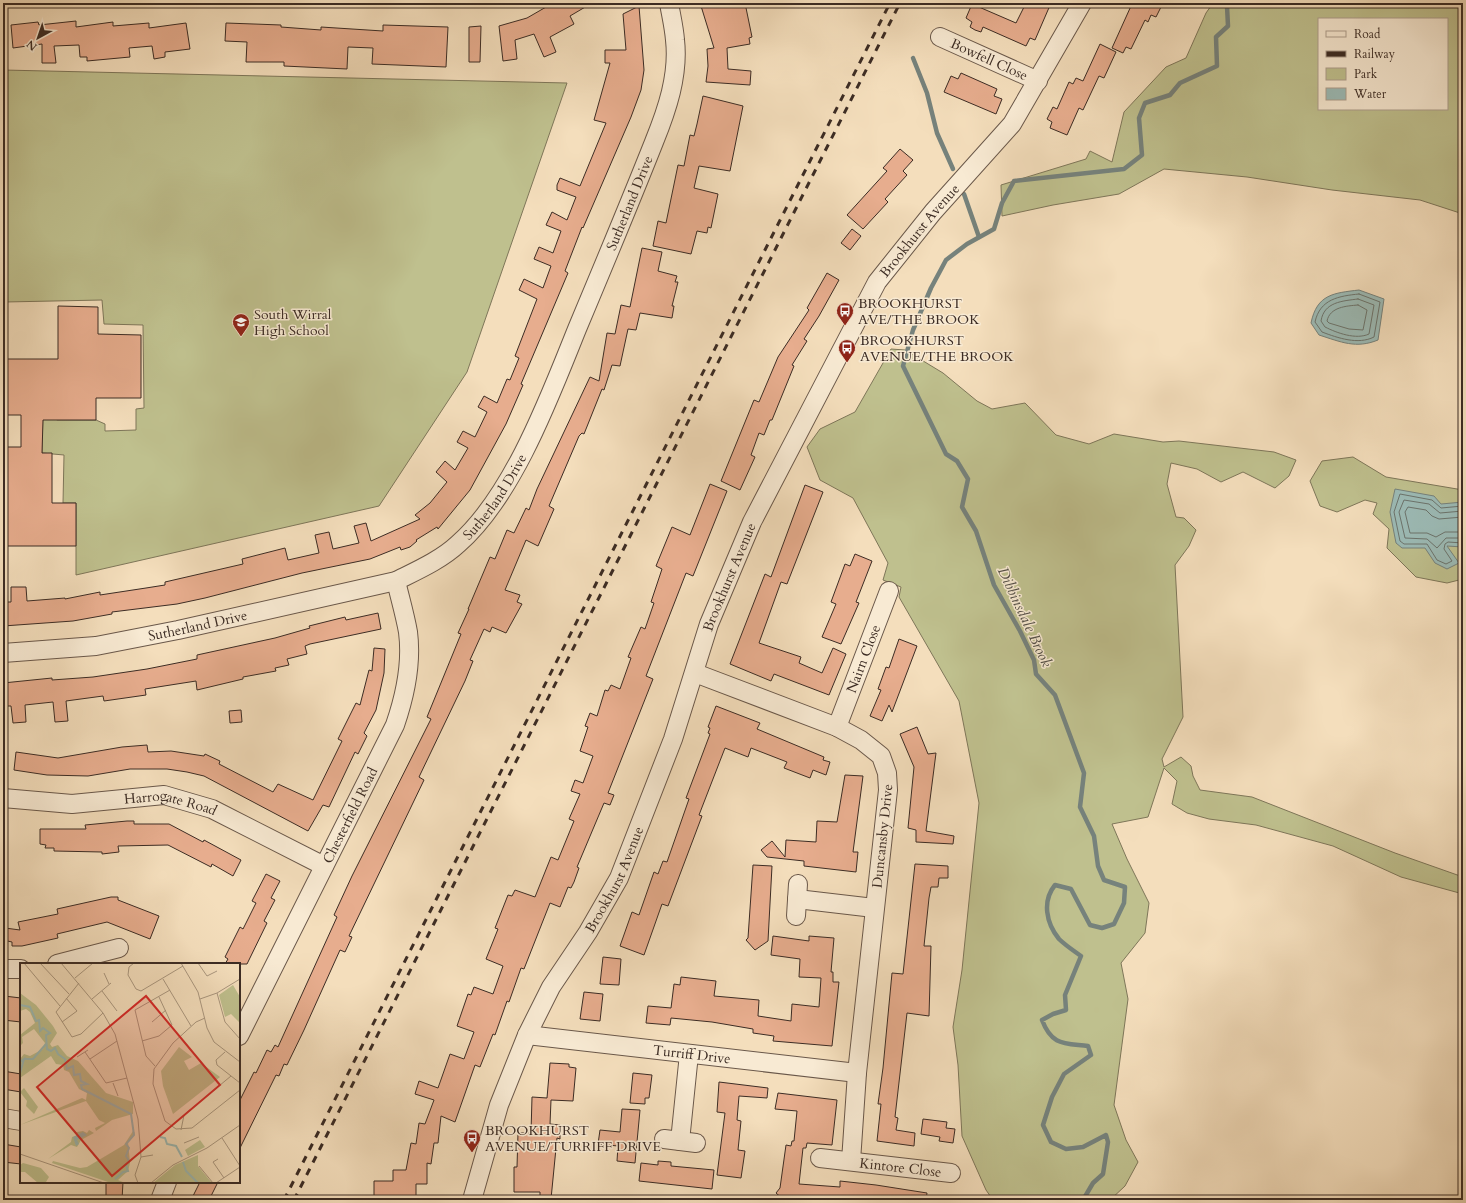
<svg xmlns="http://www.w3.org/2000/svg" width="1466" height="1203" viewBox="0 0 1466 1203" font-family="Cardo,serif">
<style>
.green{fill:#bfc08e;stroke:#7e7659;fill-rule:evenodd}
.water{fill:#9cbbb6;stroke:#76827c}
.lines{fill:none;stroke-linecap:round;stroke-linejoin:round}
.shore{stroke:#6c746d;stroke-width:1}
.stream{stroke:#76827c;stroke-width:4.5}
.building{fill:#e7ad8e;stroke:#3c2c24}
.minor-casing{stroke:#6a584a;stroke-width:20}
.minor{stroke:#f8ead3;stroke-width:18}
.rail{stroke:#3c2c24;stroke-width:3;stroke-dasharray:7 7;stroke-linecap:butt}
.labels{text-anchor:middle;stroke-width:3;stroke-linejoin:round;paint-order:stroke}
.street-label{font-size:14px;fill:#3c2c24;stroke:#f8ead3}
.poi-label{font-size:14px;fill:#3c2c24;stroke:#f8ead3;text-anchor:start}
.water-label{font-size:15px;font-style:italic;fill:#545048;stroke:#f8ead3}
.inset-river{fill:none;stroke:#9cbbb6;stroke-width:2}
.inset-road{fill:none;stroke:#aa977f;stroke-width:1}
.view{fill:#d62828;fill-opacity:0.15;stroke:#d62828;stroke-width:2}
.inset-edge{fill:none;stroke:#3c2c24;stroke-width:2}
</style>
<rect width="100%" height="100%" fill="#f4debc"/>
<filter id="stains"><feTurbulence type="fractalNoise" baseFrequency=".005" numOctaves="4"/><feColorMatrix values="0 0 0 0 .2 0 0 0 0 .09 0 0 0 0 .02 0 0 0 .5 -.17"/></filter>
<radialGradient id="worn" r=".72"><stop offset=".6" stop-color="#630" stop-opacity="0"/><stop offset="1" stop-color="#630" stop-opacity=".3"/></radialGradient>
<g class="green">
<path d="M 1213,3 L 1463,3 L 1463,214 L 1420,200 L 1332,190 L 1247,177 L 1164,169 L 1119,194 L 1053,205 L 1002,216 L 1001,185 L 1086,159 L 1090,151 L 1112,162 L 1124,112 L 1166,67 L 1186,58 L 1206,13 ZM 1319,19 L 1447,19 L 1447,109 L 1319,109 Z"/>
<polygon points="3,70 567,83 467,372 379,506 76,575 76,503 63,503 64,455 42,453 43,409 57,420 96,420 105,424 105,431 136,430 136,409 144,408 143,325 104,324 102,300 5,302 3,294"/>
<polygon points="891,349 905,350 943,373 977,401 992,409 1025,403 1056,435 1089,444 1114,434 1163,442 1179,441 1274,452 1296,460 1289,476 1275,488 1243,472 1221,482 1197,469 1171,463 1167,484 1176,517 1184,518 1196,530 1189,546 1175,565 1183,717 1162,759 1164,767 1181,757 1191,766 1193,776 1200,790 1252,797 1395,853 1463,877 1463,894 1401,877 1333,846 1256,825 1209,819 1187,813 1172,804 1177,781 1164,768 1148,817 1112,824 1127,859 1149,903 1145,933 1121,963 1128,999 1114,1105 1126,1140 1138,1162 1125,1186 1110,1200 993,1200 986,1190 962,1136 958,1065 953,1027 962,970 979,803 959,701 899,597 901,587 883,580 888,563 853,498 820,480 807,447 820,429 855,412"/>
<polygon points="1353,457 1386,477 1463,490 1463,579 1447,583 1416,577 1387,548 1389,529 1373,514 1377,503 1365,500 1337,512 1320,506 1310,481 1322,461"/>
</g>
<g class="water">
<path d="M 1359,290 L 1384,299 L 1378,340 C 1356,349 1341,342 1319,335 L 1311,323 C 1317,294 1334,293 1359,290 Z"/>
<polygon points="1395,489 1434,496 1441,504 1463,502 1463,547 1447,546 1459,563 1447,569 1435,563 1425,548 1402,548 1396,543 1390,512"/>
</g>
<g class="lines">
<g class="shore">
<path d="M 1359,294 L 1380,302 L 1374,337 C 1358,345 1338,338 1322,332 L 1315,322 C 1320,299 1339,296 1359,294 Z"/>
<path d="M 1358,299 L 1374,305 L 1369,334 C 1356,340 1337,333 1325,327 L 1321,321 C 1324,302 1342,301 1358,299 Z"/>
<path d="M 1358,305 L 1367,310 L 1363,330 L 1349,329 L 1329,323 L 1327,321 C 1330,307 1346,306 1358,305 Z"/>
<polyline points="1463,506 1441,508 1432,500 1400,494 1394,512 1400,541 1404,544 1427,544 1437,560 1446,564 1452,561 1444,549 1445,544 1448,542 1463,543"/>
<polyline points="1463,511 1440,513 1429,504 1404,500 1399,512 1405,538 1427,539 1437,548 1446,538 1463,538"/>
<polyline points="1463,517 1439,519 1432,516 1426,510 1408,507 1405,512 1410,533 1427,533 1436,537 1445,532 1463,532"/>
</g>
<g class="stream">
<polyline points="913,58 927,93 937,133 953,169"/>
<polyline points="964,194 979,237"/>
<path d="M 1083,1200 L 1093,1183 L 1103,1174 L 1108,1142 L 1106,1135 L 1083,1147 L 1066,1149 L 1051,1142 L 1043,1125 L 1052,1097 L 1064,1074 L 1091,1055 L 1088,1046 C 1064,1043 1052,1046 1042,1020 L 1053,1014 L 1066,1010 L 1065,995 L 1081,956 C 1074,951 1065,945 1059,939 C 1046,923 1042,901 1055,885 L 1071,889 L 1090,925 L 1102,928 L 1114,924 L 1124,903 L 1125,887 L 1104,880 L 1098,866 L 1094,836 L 1080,807 L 1084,773 L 1055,695 L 1036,674 L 1034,660 L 1020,631 L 994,585 L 976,531 L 962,507 L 968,479 L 957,461 L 946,454 L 903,366 L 913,330 L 931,288 L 946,260 L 967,244 L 994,229 L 1002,203 L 1014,181 L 1124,169 L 1142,155 L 1139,118 L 1145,103 L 1170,95 L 1180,83 L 1217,66 L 1216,37 L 1228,26 L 1227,6 L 1232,3"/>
</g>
</g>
<g class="building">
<polygon points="553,3 592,3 570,16 574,24 550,37 556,52 544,57 534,34 515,40 517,59 503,61 499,26 527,18"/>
<polygon points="710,3 745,3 752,37 749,38 750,44 727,48 728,69 751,71 750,85 706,82 708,66 707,49 714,48 701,6"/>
<polygon points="1026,3 1051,3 1035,40 1030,38 1026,46 983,27 981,32 975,30 970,27 972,22 966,18 972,4 1016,23"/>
<polygon points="1124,3 1163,3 1156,17 1151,15 1148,22 1145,20 1131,49 1126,47 1123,53 1112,48 1131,6"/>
<polygon points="639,6 644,70 641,90 631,117 583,228 582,227 565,271 568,273 521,384 523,385 506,424 470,490 438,529 437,527 416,540 417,541 410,547 401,550 400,547 370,559 302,573 205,598 177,604 112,612 112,614 73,621 3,626 3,602 11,602 11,587 26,587 27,601 65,598 65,599 100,592 100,595 146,588 165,585 165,582 243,564 242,559 285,548 288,560 319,553 315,535 329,532 333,549 359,543 354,526 366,523 371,541 420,519 415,515 430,503 447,482 436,472 445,461 455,470 468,448 457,442 463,431 475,437 487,412 478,407 484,396 497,403 507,379 510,380 519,358 515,356 537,299 519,290 524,279 543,288 551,266 534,259 539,247 553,253 561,231 546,225 552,212 567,220 576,197 557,190 557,185 560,178 580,186 606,123 594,120 610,63 605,63 605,50 626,50 623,14"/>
<polygon points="76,21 76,27 113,22 113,26 149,23 149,28 186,23 190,49 165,52 165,57 154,59 152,46 129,48 130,57 87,61 87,57 80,57 79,45 54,46 56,63 42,63 42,44 13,48 11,25 38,22 39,25"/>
<polygon points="226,23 281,25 281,27 321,30 321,27 383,31 383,25 448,27 446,67 372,64 373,48 348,47 347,69 284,66 284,62 246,62 247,42 225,41"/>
<polygon points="481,26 480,62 469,62 469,27"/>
<polygon points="1100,44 1116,52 1104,78 1099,76 1083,110 1079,108 1067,135 1050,128 1052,122 1047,119 1053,107 1057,109 1069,82 1073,84 1076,78 1083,81"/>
<polygon points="961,73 997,89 994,96 1002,99 996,114 944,92 951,76 958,79"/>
<polygon points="703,96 743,106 730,171 699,166 694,188 718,194 711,228 708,227 707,233 697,231 691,254 653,246 658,221 666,223 678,165 684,166 690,135 694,136 697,124"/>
<polygon points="900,149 913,160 903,171 907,175 885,199 888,202 863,229 847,215 887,171 883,168"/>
<polygon points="852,229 861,236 850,250 841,243"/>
<polygon points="642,248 662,252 658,271 677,276 675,282 678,282 672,306 674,306 672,318 640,313 636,330 628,329 620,366 612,365 604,390 602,389 584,434 582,433 579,436 549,506 554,509 538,546 526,540 505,590 520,595 517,602 522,604 506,633 492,627 490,632 484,629 470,660 473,661 465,681 419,777 424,780 349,936 352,937 345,952 340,950 304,1030 287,1065 284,1064 279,1076 276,1075 239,1150 239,1102 254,1072 256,1073 267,1050 271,1052 275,1045 278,1047 337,917 334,915 352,876 431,719 427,717 461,634 458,633 469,609 468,609 490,557 495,559 507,530 514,533 526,508 529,510 537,489 590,377 599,381 607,333 615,334 621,305 630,307"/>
<polygon points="827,273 839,280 819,316 804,339 807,341 792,365 794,366 772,420 770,420 764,435 759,433 751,455 755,457 740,490 721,481 754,400 759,402 778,357 809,310 807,308"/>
<polygon points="58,306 98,307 98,334 141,335 141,398 96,398 96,420 43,420 42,453 52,453 52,503 76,503 76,546 3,546 3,447 21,447 21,415 3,415 5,359 58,359"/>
<polygon points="710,484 727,491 693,576 686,573 646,676 653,679 608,793 614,795 610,805 604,803 577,867 579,868 574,882 571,888 568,887 560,907 550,903 524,969 521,968 509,1002 507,1001 495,1035 493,1034 480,1067 475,1065 455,1122 441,1116 438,1143 434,1143 431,1164 427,1163 427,1184 416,1184 416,1196 374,1196 374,1181 393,1181 393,1170 406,1170 411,1143 416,1144 419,1123 425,1124 434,1100 415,1094 419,1081 438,1088 450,1054 464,1059 474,1032 457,1026 468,994 471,995 474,987 493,994 503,966 486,959 498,929 495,928 508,895 512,896 515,890 535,897 551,857 558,860 574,821 569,819 580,794 571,791 575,780 583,783 593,756 580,751 588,727 585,726 590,713 597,716 605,690 608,691 611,685 620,689 631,658 628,657 641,627 645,629 654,603 651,602 662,569 656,566 672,527 690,535"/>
<polygon points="805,485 823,492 787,584 781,582 759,643 801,657 799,663 822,673 833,648 846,654 829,695 774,674 771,681 730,664 765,574 771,577"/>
<polygon points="855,554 872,561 856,602 859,603 841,644 822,637 836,604 831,602 845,564 850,566"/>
<polygon points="378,613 381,629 310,644 305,646 307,654 287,659 289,665 275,668 276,671 243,677 243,679 197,690 196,681 145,689 146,695 104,701 103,696 66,701 68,721 55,722 53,702 25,705 26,722 13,723 11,706 3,706 3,683 52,678 52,680 93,677 147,669 197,659 197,655 275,638 310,628 309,626 345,617 346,620"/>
<polygon points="899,639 917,646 892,712 889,705 882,721 870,716 881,690 878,689 886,667 889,668"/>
<polygon points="374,648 385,649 384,673 376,710 364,733 367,736 358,754 355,752 329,807 323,805 308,831 204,776 187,772 167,769 130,769 88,776 47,775 14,770 16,752 58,758 122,747 147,745 148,752 171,751 204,756 205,754 220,761 219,764 273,792 278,784 313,800 342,741 338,739 356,703 360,705 369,670 372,671"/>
<polygon points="716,706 760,723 757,729 824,757 823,760 830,762 826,775 813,770 810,778 784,768 787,762 751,748 748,757 725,748 699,815 702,816 668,906 662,904 644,955 620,946 632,912 639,915 654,872 658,874 663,861 667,862 689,799 686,798 710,734 708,733 710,728 708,727"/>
<polygon points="241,710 242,722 230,723 229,711"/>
<polygon points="917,727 928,754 936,753 926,831 954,836 953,844 916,842 916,830 908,828 914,767 900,734"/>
<polygon points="845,775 863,776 853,852 858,852 856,872 804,866 804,861 767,857 761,850 772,841 785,857 786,840 816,842 817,821 837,822"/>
<polygon points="127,821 134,821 134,824 169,824 203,842 204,840 241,860 233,876 212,864 211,867 168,845 118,846 119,852 102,854 102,852 54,851 54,848 45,848 46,845 40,844 40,829 86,829 85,825"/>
<polygon points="915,864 948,866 948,878 939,878 938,887 931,887 929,898 924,946 931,946 929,1016 907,1013 895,1117 898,1118 896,1130 915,1133 914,1146 877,1141 881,1104 878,1104 883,1068 892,973 903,974"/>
<polygon points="753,865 772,866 768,941 755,950 746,940 748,938"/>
<polygon points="266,874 280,881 271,898 275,900 264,921 267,923 247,964 225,964 228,959 225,957 240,927 243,929 256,903 252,901"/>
<polygon points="111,897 118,897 118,900 159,916 150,939 107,922 57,934 58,938 22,946 12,946 12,942 3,940 5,928 20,930 18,922 58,914 57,909"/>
<polygon points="773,936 809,941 809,936 834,938 831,972 833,972 833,982 839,982 832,1046 773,1041 774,1036 753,1033 753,1029 712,1022 671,1018 670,1025 646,1023 648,1006 671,1008 674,984 680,985 681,977 716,981 714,996 759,1000 758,1016 791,1021 792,1004 819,1007 821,978 799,977 800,959 771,955"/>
<polygon points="603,957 621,959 619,985 600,984"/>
<polygon points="584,992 603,994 600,1021 580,1019"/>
<polygon points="4,996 21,998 21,1022 3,1020"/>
<polygon points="550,1063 569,1064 569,1067 576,1068 573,1101 551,1100 550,1124 560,1125 560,1139 557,1138 551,1199 540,1199 540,1192 514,1192 514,1167 517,1167 518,1133 531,1133 532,1097 547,1098"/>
<polygon points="3,1071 21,1074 21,1092 3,1089"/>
<polygon points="633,1073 652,1075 649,1098 645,1098 645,1104 630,1103"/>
<polygon points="719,1082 768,1088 767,1098 739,1096 737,1120 741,1121 738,1150 745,1151 741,1178 717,1175 725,1113 717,1112"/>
<polygon points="778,1093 837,1100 832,1145 807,1143 806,1148 803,1148 799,1184 840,1187 840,1181 876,1185 927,1193 926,1200 784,1200 776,1193 780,1188 786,1145 791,1146 792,1141 794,1141 797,1111 775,1109"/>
<polygon points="622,1109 640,1110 635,1163 617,1161 618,1146 598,1144 600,1130 620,1132"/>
<polygon points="923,1119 947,1122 946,1128 955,1129 953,1143 939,1141 940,1137 921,1134"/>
<polygon points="3,1144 21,1147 21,1164 3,1162"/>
<polygon points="658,1161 671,1162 671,1166 714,1170 712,1189 639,1181 641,1163 658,1165"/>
<polygon points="106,1182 123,1182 122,1200 106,1200"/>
<polygon points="200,1182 218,1182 209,1200 191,1200"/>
</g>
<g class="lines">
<g class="minor-casing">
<g id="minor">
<path id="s1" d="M 940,37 L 1038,81"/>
<path id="s2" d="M 3,653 L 96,646 L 178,630 L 396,581 C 416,571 441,560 458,544 C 513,496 550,396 577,329 C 603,267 629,205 654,142 C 667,110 679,75 675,40 C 674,27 671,15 669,3"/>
<polyline points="695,673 837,727 861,740 881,756 887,773 888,790 857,1073 851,1161"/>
<path id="s3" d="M 837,727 L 889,591"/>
<path id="s4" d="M 3,798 L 72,804 L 164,795 L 212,809 L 324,866"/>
<polyline points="797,899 874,908"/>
<polyline points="796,916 798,884"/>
<polyline points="57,964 119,948"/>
<polyline points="3,969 21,969"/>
<path id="s5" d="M 527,1035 L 857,1073"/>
<path id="s6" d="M 239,1036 L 395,725 C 405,696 412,663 408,632 C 405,615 400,598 396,581"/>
<polyline points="689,1054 680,1141 696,1143"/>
<polyline points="3,1118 21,1121"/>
<polyline points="664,1139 680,1141"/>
<path id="s7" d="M 820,1158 L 951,1173"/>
<polyline points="160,1200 167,1182"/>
<path id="s8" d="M 472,1200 L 499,1105 L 527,1035 L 551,987 L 588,932 L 619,878 L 673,739 L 709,624 L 752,522 L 877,282 L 933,212 L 1012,124 L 1082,3"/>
</g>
</g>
<use href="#minor" class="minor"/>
<g class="rail">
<polyline points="284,1200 890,3"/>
<polyline points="294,1200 900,3"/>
</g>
</g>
<defs>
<g id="bus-pin" transform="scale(0.9)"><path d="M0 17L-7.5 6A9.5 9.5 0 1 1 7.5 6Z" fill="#8f2418" stroke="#f8ead3"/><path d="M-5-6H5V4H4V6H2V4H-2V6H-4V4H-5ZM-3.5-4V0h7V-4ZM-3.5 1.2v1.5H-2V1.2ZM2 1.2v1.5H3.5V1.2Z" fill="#fff"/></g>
<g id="school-pin" transform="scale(0.9)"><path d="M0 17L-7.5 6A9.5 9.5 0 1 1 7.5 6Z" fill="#8f2418" stroke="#f8ead3"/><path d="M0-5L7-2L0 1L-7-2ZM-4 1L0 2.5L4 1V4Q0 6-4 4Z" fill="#fff"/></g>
</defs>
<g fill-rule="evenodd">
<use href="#bus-pin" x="845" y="311"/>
<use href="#school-pin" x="241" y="322"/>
<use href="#bus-pin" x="847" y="348"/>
<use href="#bus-pin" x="472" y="1138"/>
</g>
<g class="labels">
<g class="street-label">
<text dy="5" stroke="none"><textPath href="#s1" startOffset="54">Bowfell Close</textPath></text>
<text dy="5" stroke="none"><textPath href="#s2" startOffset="857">Sutherland Drive</textPath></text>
<text dy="5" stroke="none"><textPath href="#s8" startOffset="1074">Brookhurst Avenue</textPath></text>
<text dy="5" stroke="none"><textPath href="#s2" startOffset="533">Sutherland Drive</textPath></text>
<text dy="5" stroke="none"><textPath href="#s8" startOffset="677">Brookhurst Avenue</textPath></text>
<text dy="5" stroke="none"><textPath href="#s2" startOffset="197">Sutherland Drive</textPath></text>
<text dy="5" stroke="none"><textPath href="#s3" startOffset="73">Nairn Close</textPath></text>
<text dy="5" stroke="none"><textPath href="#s4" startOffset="169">Harrogate Road</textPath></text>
<text dy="5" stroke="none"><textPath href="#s6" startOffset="247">Chesterfield Road</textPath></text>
<text transform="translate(882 836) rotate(-84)" y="5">Duncansby Drive</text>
<text dy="5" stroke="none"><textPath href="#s8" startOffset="353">Brookhurst Avenue</textPath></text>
<text dy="5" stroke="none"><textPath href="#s5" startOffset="166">Turriff Drive</textPath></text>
<text dy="5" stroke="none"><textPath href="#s7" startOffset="81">Kintore Close</textPath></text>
</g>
<g class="poi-label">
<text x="858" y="308">BROOKHURST<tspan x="858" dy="16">AVE/THE BROOK</tspan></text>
<text x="254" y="319">South Wirral<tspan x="254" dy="16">High School</tspan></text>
<text x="860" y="345">BROOKHURST<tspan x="860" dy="16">AVENUE/THE BROOK</tspan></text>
<text x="485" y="1135">BROOKHURST<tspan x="485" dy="16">AVENUE/TURRIFF DRIVE</tspan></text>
</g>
<g class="water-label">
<text transform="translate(1025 617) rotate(65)" y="5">Dibbinsdale Brook</text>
</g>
</g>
<g transform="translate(20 963)">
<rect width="220" height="220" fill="#f4debc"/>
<path d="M 213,22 L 220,34 L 220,60 L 211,51 L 205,54 L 199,32 ZM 0,30 L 16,42 L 33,63 L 37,70 L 30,81 L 32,84 L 38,82 L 47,93 L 58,98 L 86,130 L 113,139 L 113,151 L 92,157 L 76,168 L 75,165 L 85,160 L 79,157 L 66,138 L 0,162 L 62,135 L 66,137 L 67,130 L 59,126 L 49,109 L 44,107 L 43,102 L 36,101 L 31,93 L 0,115 L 0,96 L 4,91 L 10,93 L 23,86 L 25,80 L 14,66 L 2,74 L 3,80 L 0,83 L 0,72 L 15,60 L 10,49 L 6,46 L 0,48 ZM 159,84 L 172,94 L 164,98 L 169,107 L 181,100 L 200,114 L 153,151 L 143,123 L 141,108 ZM 4,125 L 18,144 L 14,151 L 6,143 L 7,138 L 0,129 ZM 69,167 L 74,170 L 61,177 L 57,184 L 51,182 L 28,196 L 51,179 L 52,174 L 56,173 L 57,169 L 63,168 L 67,170 ZM 113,168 L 115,170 L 108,179 L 110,200 L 108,208 L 98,217 L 105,220 L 91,220 L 32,200 L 33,198 L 60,205 L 67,204 L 104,182 ZM 180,177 L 185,184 L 168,193 L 165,187 ZM 178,192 L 178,203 L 192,220 L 133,220 L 155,202 ZM 3,200 L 21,205 L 29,214 L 26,219 L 18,220 L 5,209 L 0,209 L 0,202 Z" fill="#bfc08e"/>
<path d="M 63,169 L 67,172 L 57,177 L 59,181 L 56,183 L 53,174 Z" fill="#9cbbb6"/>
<path class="inset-river" d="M 0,42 L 10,44 L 16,58 L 19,57 L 20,68 L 23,65 L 30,70 L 26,72 L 27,86 L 31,88 L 35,85 L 38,91 L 45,96 L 47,106 L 53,103 L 54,112 L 60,111 L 61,118 L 67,121 L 61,122 L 62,126 L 111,151 L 114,172 L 106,181 L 109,185 L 106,193 L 109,198 L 106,202 L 108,208 L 103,209 L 95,216M 4,96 L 13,96 L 26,81M 0,99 L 4,96 L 0,110M 140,174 L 145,175 L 147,181 L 156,183 L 162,194M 163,199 L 166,208 L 178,220"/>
<path class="inset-road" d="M 4,0 L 40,43M 20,0 L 49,31M 41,0 L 83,50 L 95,71 L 118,156 L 121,194 L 115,212 L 118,220M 114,0 L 109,4 L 108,12 L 116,26 L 121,28 L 163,3M 161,0 L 178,29 L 187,65 L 194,79 L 220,99M 178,0 L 187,13 L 197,8M 84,10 L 89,21M 55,15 L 73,0M 143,16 L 171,63M 59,20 L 36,49 L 52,74 L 61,71 L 83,50M 82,28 L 97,48M 197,30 L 205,59 L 220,76M 72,36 L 91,20M 180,36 L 197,30 L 220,16M 185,55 L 176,59 L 153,80 L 134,106 L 133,121 L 145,158 L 156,166 L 172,165 L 220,127M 42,59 L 57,48 L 46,35M 132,59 L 146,47M 122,78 L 139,73 L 152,62 L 139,34M 65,89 L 86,120 L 107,115M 205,89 L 196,97 L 197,102 L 220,120M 57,94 L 68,87M 70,96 L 97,78M 135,103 L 126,93 L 115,47 L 150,27M 93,120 L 98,133M 161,167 L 164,152 L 211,113M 202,175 L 220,203M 164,180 L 179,174M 0,191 L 84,220M 121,194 L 133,192M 198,196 L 193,199 L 204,215M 179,203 L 193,220M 131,220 L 153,202 L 187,185 L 220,162M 196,220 L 220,204"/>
<path class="view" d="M 126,33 L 200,122 L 92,213 L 17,124 Z"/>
<rect width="220" height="220" class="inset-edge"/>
</g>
<rect width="1466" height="1203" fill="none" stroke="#f4debc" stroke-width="16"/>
<rect x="4" y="4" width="1458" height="1195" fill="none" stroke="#3c2c24" stroke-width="2"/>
<rect x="8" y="8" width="1450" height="1187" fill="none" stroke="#3c2c24"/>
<rect x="1318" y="18" width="130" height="92" fill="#f8ead3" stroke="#ad9e8d"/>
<rect x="1326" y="31" width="20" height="6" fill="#f8ead3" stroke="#ad9e8d"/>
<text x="1354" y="38" font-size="12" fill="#3c2c24">Road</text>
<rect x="1326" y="51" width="20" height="6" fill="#3c2c24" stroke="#ad9e8d"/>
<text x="1354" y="58" font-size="12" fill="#3c2c24">Railway</text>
<rect x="1326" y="68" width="20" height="12" fill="#bfc08e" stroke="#ad9e8d"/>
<text x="1354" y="78" font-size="12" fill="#3c2c24">Park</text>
<rect x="1326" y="88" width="20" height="12" fill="#9cbbb6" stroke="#ad9e8d"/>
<text x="1354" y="98" font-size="12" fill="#3c2c24">Water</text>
<g transform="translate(38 38) rotate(220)" stroke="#f8ead3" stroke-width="3" paint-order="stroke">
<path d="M0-3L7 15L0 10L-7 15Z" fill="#3c2c24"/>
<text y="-6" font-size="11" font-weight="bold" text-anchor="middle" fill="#3c2c24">N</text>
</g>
<rect width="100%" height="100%" filter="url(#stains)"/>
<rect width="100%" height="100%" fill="url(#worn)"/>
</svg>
